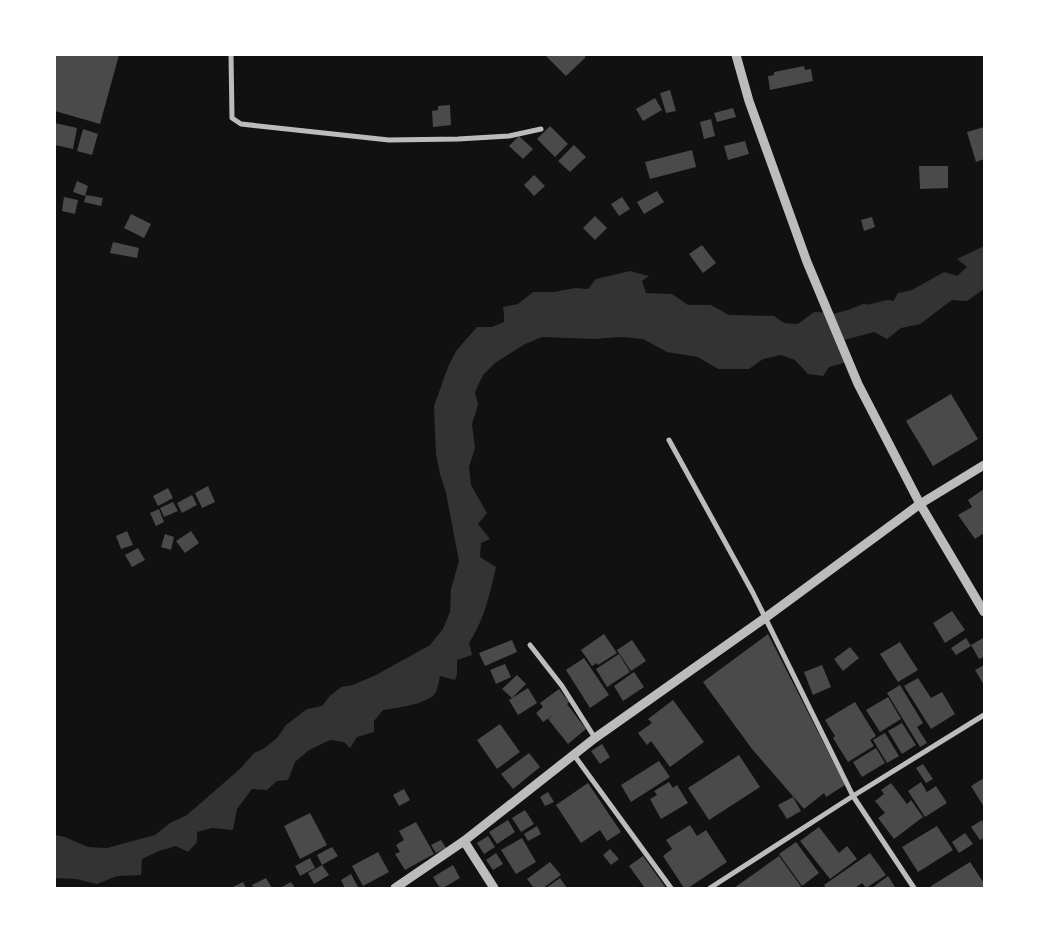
<svg xmlns="http://www.w3.org/2000/svg" width="1039" height="943" viewBox="0 0 1039 943" font-family="Montserrat,sans-serif">
<style>
.water{fill:#333}
.lines{fill:none;stroke-linecap:round;stroke-linejoin:round}
.river{stroke:#333;stroke-width:28}
.building{fill:#4a4a4a}
.minor{stroke:#bcbcbc;stroke-width:5}
.tertiary{stroke:#bcbcbc;stroke-width:9}
</style>
<rect width="100%" height="100%" fill="#111"/>
<g class="water">
<polygon points="984,246 984,289 967,301 952,300 920,324 901,328 887,339 869,329 855,331 846,311 863,304 890,307 898,293 912,290 944,272 957,276 967,267 957,259"/>
<path d="M 630,271 L 649,276 L 642,281 L 646,293 L 672,294 L 688,305 L 711,305 L 729,315 L 774,316 L 784,323 L 798,324 L 814,312 L 834,313 L 848,355 L 844,363 L 829,367 L 823,376 L 808,374 L 795,360 L 781,355 L 763,359 L 749,369 L 718,369 L 698,357 L 667,352 L 643,339 L 621,337 L 594,339 L 542,337 L 525,344 L 495,363 L 483,375 L 475,392 L 478,405 L 472,424 L 475,448 L 469,467 L 471,485 L 487,513 L 478,524 L 490,539 L 481,543 L 480,557 L 496,567 C 490,594 484,620 469,643 L 472,655 L 457,660 L 457,674 L 455,680 L 440,676 C 439,681 438,687 436,692 C 429,704 397,708 383,710 L 374,721 L 374,732 L 357,737 L 350,748 L 344,742 L 330,740 L 309,750 L 295,762 L 288,780 L 277,781 L 267,790 L 252,789 L 237,809 L 233,830 L 212,828 L 197,832 L 197,842 L 188,852 L 176,846 L 159,851 L 142,859 L 141,875 L 117,876 L 97,884 L 76,879 L 55,878 L 55,835 L 65,837 L 88,847 L 107,848 L 155,835 L 170,823 L 187,815 L 241,768 L 254,753 L 263,749 L 277,738 L 286,725 L 307,709 L 322,706 L 330,696 L 341,687 L 353,685 L 376,675 L 430,645 L 443,629 L 450,612 L 451,589 L 459,561 L 446,493 L 440,474 L 436,454 L 434,406 L 448,367 L 456,351 L 477,327 L 492,327 L 504,322 L 504,314 L 503,307 L 518,304 L 533,292 L 554,292 L 575,288 L 588,289 L 596,279 Z"/>
</g>
<g class="lines">
<polyline class="river" points="804,336 888,314"/>
</g>
<g class="building">
<polygon points="55,55 119,55 100,124 55,111"/>
<polygon points="545,55 583,55 586,57 566,76"/>
<polygon points="804,66 805,70 811,69 813,81 770,90 768,76 774,75 774,72"/>
<polygon points="670,90 676,111 666,113 660,93"/>
<polygon points="655,98 662,110 643,121 636,109"/>
<polygon points="450,105 451,125 433,127 432,111 438,110 438,106"/>
<polygon points="733,108 736,117 717,122 714,113"/>
<polygon points="711,119 715,136 704,139 700,122"/>
<polygon points="55,123 77,128 73,149 55,145"/>
<polygon points="550,126 568,144 555,157 537,139"/>
<polygon points="984,127 984,159 976,162 967,132"/>
<polygon points="83,129 98,134 92,155 77,151"/>
<polygon points="519,136 533,149 523,159 509,146"/>
<polygon points="745,141 749,154 728,160 724,146"/>
<polygon points="574,145 586,157 570,172 558,161"/>
<polygon points="692,150 696,167 650,179 645,162"/>
<polygon points="919,166 948,166 948,188 920,189"/>
<polygon points="534,175 545,186 534,196 524,185"/>
<polygon points="77,181 88,186 85,196 73,192"/>
<polygon points="657,191 664,202 644,214 637,202"/>
<polygon points="86,195 103,198 101,206 84,202"/>
<polygon points="64,197 78,200 75,214 62,211"/>
<polygon points="622,197 630,209 619,216 611,204"/>
<polygon points="131,214 151,224 144,238 124,228"/>
<polygon points="595,216 607,228 595,240 583,228"/>
<polygon points="872,217 875,227 864,231 861,220"/>
<polygon points="113,242 139,248 137,258 110,253"/>
<polygon points="702,245 716,263 703,273 689,254"/>
<polygon points="951,394 978,439 933,466 906,421"/>
<polygon points="208,486 215,502 202,508 195,493"/>
<polygon points="168,488 173,498 158,506 153,496"/>
<polygon points="984,489 984,533 975,539 958,515 972,507 968,500"/>
<polygon points="192,495 197,505 182,513 177,503"/>
<polygon points="173,502 178,511 164,517 160,508"/>
<polygon points="159,509 164,522 156,526 150,513"/>
<polygon points="127,531 133,545 121,549 116,536"/>
<polygon points="191,531 199,543 185,553 176,541"/>
<polygon points="165,534 174,537 171,550 161,547"/>
<polygon points="138,548 145,560 132,567 125,555"/>
<polygon points="952,611 965,630 945,643 933,623"/>
<polygon points="604,634 617,653 598,665 597,663 592,666 581,650"/>
<polygon points="768,634 845,785 826,797 824,793 804,809 752,749 703,682"/>
<polygon points="966,638 971,646 956,655 951,648"/>
<polygon points="983,638 984,657 979,659 971,645"/>
<polygon points="512,640 517,652 485,666 479,653"/>
<polygon points="632,640 646,661 631,671 617,650"/>
<polygon points="900,642 918,670 898,682 880,654"/>
<polygon points="850,647 859,658 843,671 834,659"/>
<polygon points="619,654 630,672 607,687 596,669"/>
<polygon points="584,658 609,695 590,708 566,670"/>
<polygon points="505,664 511,677 496,684 490,670"/>
<polygon points="822,665 831,687 813,695 804,672"/>
<polygon points="984,665 984,685 975,670"/>
<polygon points="634,672 644,687 623,701 614,686"/>
<polygon points="517,675 526,684 512,698 502,689"/>
<polygon points="918,678 931,698 942,692 955,714 931,729 904,686"/>
<polygon points="900,685 923,723 917,727 927,743 920,747 887,693"/>
<polygon points="528,688 537,703 518,715 509,700"/>
<polygon points="559,689 569,702 567,704 586,729 568,744 548,719 556,713 543,722 536,713 543,707 540,703"/>
<polygon points="888,697 901,719 880,732 866,710"/>
<polygon points="673,700 704,742 670,767 651,741 647,745 638,733 652,723 648,719"/>
<polygon points="855,702 876,736 870,740 874,746 848,762 833,738 835,736 825,720"/>
<polygon points="902,723 916,745 902,754 888,731"/>
<polygon points="500,724 520,752 497,769 477,740"/>
<polygon points="885,733 899,756 887,763 873,740"/>
<polygon points="602,744 610,757 600,764 591,751"/>
<polygon points="876,748 885,763 862,777 853,762"/>
<polygon points="529,753 540,767 513,789 501,774"/>
<polygon points="739,755 760,787 709,820 688,788"/>
<polygon points="659,761 670,777 631,802 621,785"/>
<polygon points="923,764 933,779 926,783 916,768"/>
<polygon points="984,778 984,807 971,786"/>
<polygon points="669,782 673,788 677,785 688,803 661,819 650,799 657,795 654,791"/>
<polygon points="921,782 927,792 936,786 947,803 925,817 908,791"/>
<polygon points="588,783 621,832 607,841 600,830 581,843 556,805"/>
<polygon points="891,783 907,804 911,800 923,817 894,839 878,818 885,813 875,801 884,794 881,790"/>
<polygon points="404,789 410,800 399,806 393,795"/>
<polygon points="548,792 554,802 545,806 540,797"/>
<polygon points="793,797 801,811 787,819 778,805"/>
<polygon points="525,810 534,824 521,832 512,818"/>
<polygon points="310,813 327,845 300,859 284,826"/>
<polygon points="508,820 515,832 497,844 489,832"/>
<polygon points="982,820 984,824 984,838 980,840 971,827"/>
<polygon points="416,822 434,854 405,870 395,854 400,852 396,845 404,840 399,831"/>
<polygon points="690,825 697,836 706,830 727,862 688,888 684,888 663,856 672,849 666,840"/>
<polygon points="537,826 541,834 528,841 524,834"/>
<polygon points="937,826 953,850 918,872 902,847"/>
<polygon points="819,827 839,853 847,846 857,859 830,879 800,841"/>
<polygon points="965,833 973,844 959,853 952,842"/>
<polygon points="488,836 495,847 484,854 477,843"/>
<polygon points="522,838 536,862 516,874 501,850"/>
<polygon points="441,840 446,848 436,853 431,845"/>
<polygon points="796,842 819,873 802,886 779,854"/>
<polygon points="332,847 338,856 322,865 317,855"/>
<polygon points="610,849 619,859 611,865 603,855"/>
<polygon points="378,852 389,872 363,886 352,866"/>
<polygon points="496,853 503,864 493,870 486,860"/>
<polygon points="870,853 886,875 866,888 862,883 855,888 826,888 824,885"/>
<polygon points="643,856 666,888 645,888 629,866"/>
<polygon points="779,856 802,888 734,888"/>
<polygon points="310,858 315,868 300,876 295,866"/>
<polygon points="550,862 561,875 543,888 534,888 527,879"/>
<polygon points="970,862 984,883 984,888 932,888 931,886"/>
<polygon points="322,865 329,875 314,884 308,873"/>
<polygon points="453,865 460,878 443,888 440,888 433,877"/>
<polygon points="351,874 358,887 357,888 345,888 341,880"/>
<polygon points="888,876 895,887 872,888"/>
<polygon points="266,878 272,888 254,888 252,885"/>
<polygon points="560,878 567,888 546,888"/>
<polygon points="243,882 246,888 231,888"/>
<polygon points="291,882 295,888 280,888"/>
</g>
<g class="lines">
<g class="minor">
<polyline points="231,55 232,118 241,124 389,140 458,139 509,136 541,129"/>
<polyline points="669,440 753,593 853,796 914,888"/>
<polyline points="530,645 562,686 595,738"/>
<polyline points="574,755 671,888"/>
<polyline points="710,888 853,796 984,715"/>
</g>
<g class="tertiary">
<polyline points="736,55 749,101 807,262 858,384 920,504 984,612"/>
<polyline points="464,841 494,888"/>
<polyline points="395,888 464,841 595,738 765,618 920,504 984,465"/>
</g>
</g>
<rect width="1039" height="943" fill="none" stroke="#ffffff" stroke-width="112"/>
</svg>
